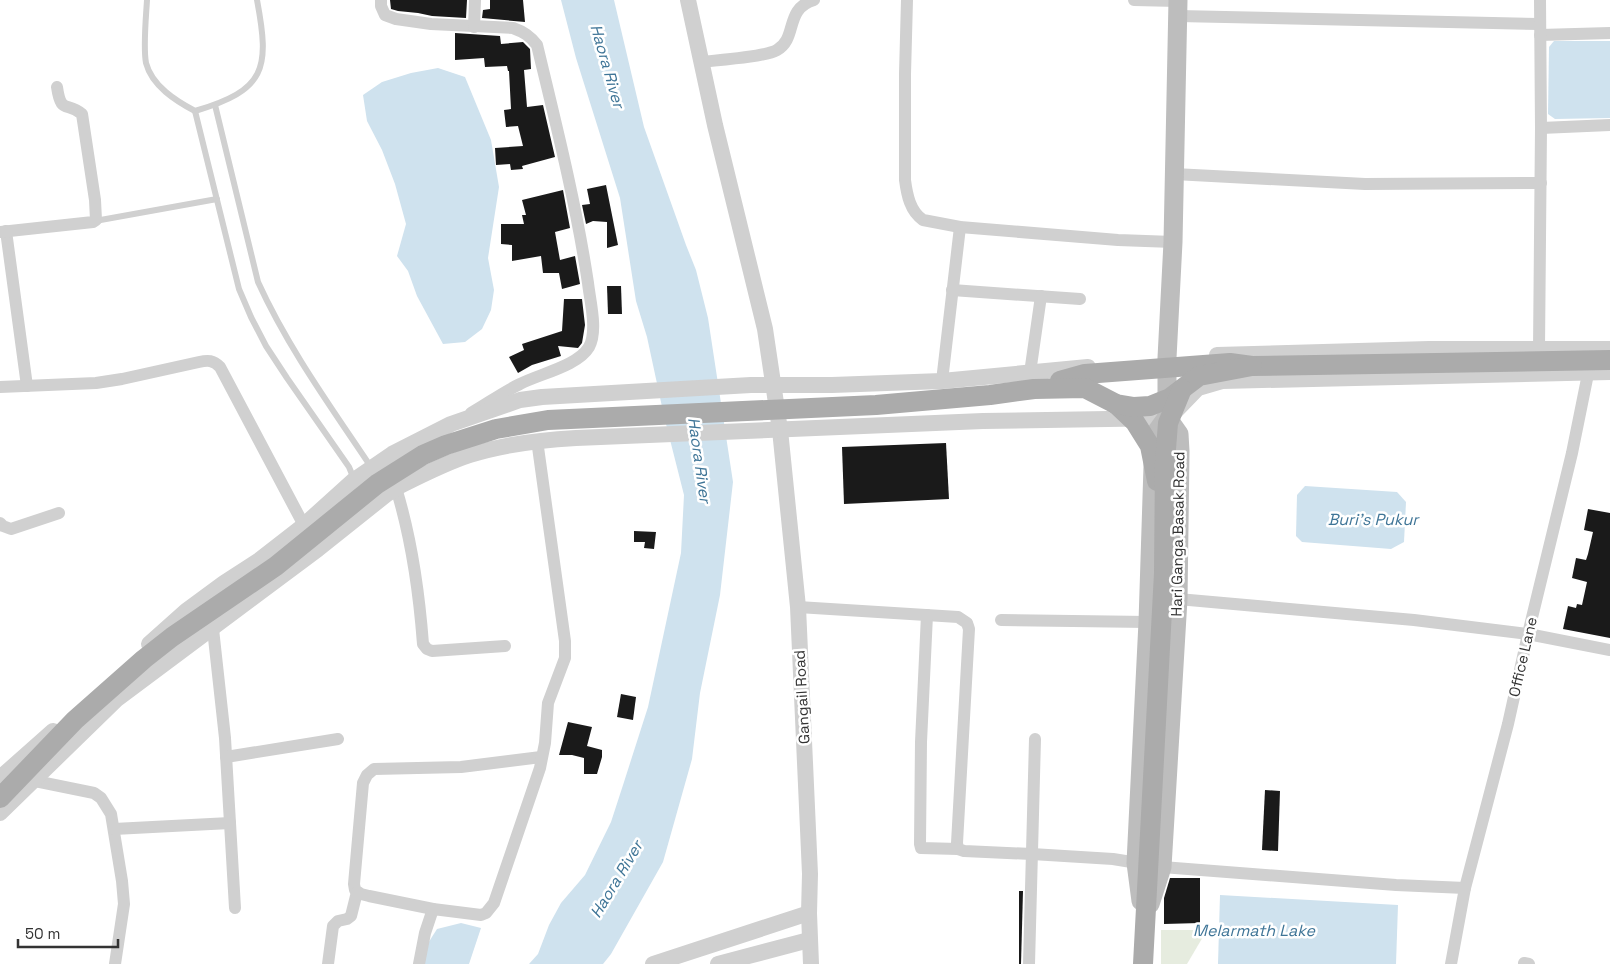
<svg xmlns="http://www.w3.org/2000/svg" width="1610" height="964" viewBox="0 0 1610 964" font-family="'Space Grotesk',sans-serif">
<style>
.green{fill:#e6ecdf}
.water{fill:#cfe2ee}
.building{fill:#1a1a1a}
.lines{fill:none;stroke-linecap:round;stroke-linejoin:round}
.service{stroke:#d0d0d0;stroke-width:6}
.minor{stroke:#d0d0d0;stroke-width:12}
.tertiary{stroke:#d0d0d0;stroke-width:16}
.secondary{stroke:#bdbdbd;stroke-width:19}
.primary{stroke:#ababab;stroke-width:20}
.labels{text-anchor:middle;stroke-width:5;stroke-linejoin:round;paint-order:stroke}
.street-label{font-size:15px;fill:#333;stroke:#fff}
.water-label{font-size:16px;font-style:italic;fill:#3f7597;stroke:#fff}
</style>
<rect width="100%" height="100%" fill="#fff"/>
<polygon class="green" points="1161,930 1207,930 1187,964 1161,964"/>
<g class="water">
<polygon points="561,0 614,0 644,127 686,245 696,270 708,318 733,482 720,595 700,693 692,759 663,862 611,954 603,964 529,964 538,954 549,925 561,903 585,875 611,822 624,782 648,707 681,553 684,495 664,416 647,337 636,301 620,198 576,58"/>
<polygon points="1554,41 1610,41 1610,118 1555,119 1548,114 1549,47"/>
<polygon points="438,68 465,77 491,140 499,187 488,258 494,290 491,310 482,329 465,342 443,344 417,296 408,271 397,256 406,224 395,184 382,150 367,121 363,95 382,82 411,73"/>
<polygon points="1305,486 1397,492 1406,502 1404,542 1391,549 1302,542 1296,536 1297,495"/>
<polygon points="1220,895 1398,905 1396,964 1218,964"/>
<polygon points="461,923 481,928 469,964 425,964 425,948 437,929"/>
</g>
<g class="building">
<polygon points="390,0 467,0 466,18 432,16 418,13 398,11 391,9"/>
<polygon points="490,0 523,0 525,22 482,18 483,10 490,9"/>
<polygon points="455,33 500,36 501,44 523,42 530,49 531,69 524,70 527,107 543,105 555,157 522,166 523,169 511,170 510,164 496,165 495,148 523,146 518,126 506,127 504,110 511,109 509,71 508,71 507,66 485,67 484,58 455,60"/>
<polygon points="606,185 618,245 607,248 607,222 593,221 586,224 582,205 590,204 587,189"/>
<polygon points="563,190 570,228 555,232 560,260 575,256 580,284 562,289 559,273 543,273 541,256 512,261 512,245 501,244 501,224 524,224 522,215 526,215 522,200"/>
<polygon points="607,286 621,286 622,314 608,314"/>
<polygon points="564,299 582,299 585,325 582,343 578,348 558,346 561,356 532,365 518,373 509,357 524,350 522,344 562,331"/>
<polygon points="946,443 949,499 844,504 842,447"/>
<polygon points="1588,509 1610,513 1610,638 1563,629 1568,606 1576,608 1577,604 1582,605 1587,582 1572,578 1576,558 1586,560 1588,554 1593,532 1584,530"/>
<polygon points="634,531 656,532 654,549 644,548 645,542 634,542"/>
<polygon points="621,694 636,697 633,720 617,717"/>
<polygon points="568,722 592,727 587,746 602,750 602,757 597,774 584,774 584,758 572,755 559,755"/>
<polygon points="1265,790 1280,791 1278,851 1262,850"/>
<polygon points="1170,878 1200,878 1200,923 1164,924 1164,898"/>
<polygon points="1019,891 1023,891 1021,964 1019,964"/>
</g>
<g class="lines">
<g class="service">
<path d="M 147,0 C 146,17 143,47 146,63 C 152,86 176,101 195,111 C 266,90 270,69 257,0"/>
<path d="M 215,105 L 258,282 C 288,348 331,407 371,467"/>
<polyline points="195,111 239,289 251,317 266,346 287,378 349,467 354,479"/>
<polyline points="95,221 217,199"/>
</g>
<g class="minor">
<path d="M 381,0 L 381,6 L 385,15 L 396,19 L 431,24 L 513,28 C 524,32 530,36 537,45 C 556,124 576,203 588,283 C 590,301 598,331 589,347 C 578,366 539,374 520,384 C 503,392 487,404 471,413"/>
<path d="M 907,0 L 905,74 L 905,180 C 907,195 910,211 923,220 L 960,227 L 1118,240 L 1173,242"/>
<polyline points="1134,0 1178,1"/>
<polyline points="1178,16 1540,24"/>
<polyline points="474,27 475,0"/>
<polyline points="1540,35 1610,33"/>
<path d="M 701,62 C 718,60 765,57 777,50 C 798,38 784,9 814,0"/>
<polyline points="1541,128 1610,125"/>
<polyline points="1174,174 1365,184 1541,183"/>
<polyline points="6,231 27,386"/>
<path d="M 0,232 L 93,222 L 96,220 L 95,200 L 82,114 C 67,101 61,115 57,87"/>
<polyline points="952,290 1080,299"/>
<polyline points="1539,349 1541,128 1540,0"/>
<polyline points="1030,373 1041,296"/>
<polyline points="942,381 960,227"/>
<path d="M 0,387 L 96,383 L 122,379 L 199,362 C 208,360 213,360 220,367 L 308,533"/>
<path d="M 396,488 C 412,540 419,591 423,644 L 427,649 L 432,651 L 505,646"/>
<polyline points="0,523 3,526 11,529 59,513"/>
<polyline points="1178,599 1414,620 1528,634 1610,650"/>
<polyline points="798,607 958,617 967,623 969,629 957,843 958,849 964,851 1032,854 1113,859 1162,867 1396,885 1465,888"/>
<polyline points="927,615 921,742 920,844 921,848 958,849"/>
<polyline points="1001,620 1148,622"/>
<polyline points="213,629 225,738 235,908"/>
<polyline points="226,757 338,739"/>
<polyline points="35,781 94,793 101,798 111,814 122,881 124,904 115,964"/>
<polyline points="114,829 230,823"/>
<polyline points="433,909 369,896 361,894 355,890 354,884 363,783 367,775 374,769 461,767 541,757"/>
<polyline points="1524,963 1529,964"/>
<polyline points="328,964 333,926 338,921 347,919 351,916 357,892"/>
<polyline points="419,964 425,933 433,909 481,915 486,913 494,903 540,768 545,743 548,703 565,658 565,641 537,440"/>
<polyline points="1029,964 1035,739"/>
<polyline points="1451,964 1465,888 1508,724 1528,634 1572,453 1590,364"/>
</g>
<g class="tertiary">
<polyline points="688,0 715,125 765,329 780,430 798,607 810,874 809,913 811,964"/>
<polyline points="1217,355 1429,349 1610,349"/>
<polyline points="149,644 186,611 224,583 258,561 303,526 354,480 392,454 451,424 520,400 542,397 751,385 832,385 942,381 1088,367"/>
<polyline points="0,778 53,731"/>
<path d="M 0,813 L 117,699 L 318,549 L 387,494 L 396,488 C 420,476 445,463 470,455 C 505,444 540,440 576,438 L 983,421 L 1169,418 L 1198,388 L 1222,381 L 1610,372"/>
<polyline points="653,964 809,913"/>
<polyline points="718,964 809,940"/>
</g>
<g class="secondary">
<polyline points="1167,413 1167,358 1173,242 1178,0"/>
<polyline points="1141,901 1136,863 1148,622 1154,435 1167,417"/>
<polyline points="1150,904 1162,867 1178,599 1180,451 1179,434 1167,417"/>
</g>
<g class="primary">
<polyline points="1060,381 1085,374 1230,363 1252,366 1610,360"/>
<polyline points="1116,404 1135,422 1150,446 1157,481"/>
<polyline points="0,798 75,720 144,659 172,637 276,566 377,484 423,455 446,445 496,429 548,420 876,405 990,395 1034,389 1085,388 1116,404 1134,407 1150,406 1170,398 1199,376 1252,366"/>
<polyline points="1143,964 1164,573 1165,462 1168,423 1182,389"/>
</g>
</g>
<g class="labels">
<g class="street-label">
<text transform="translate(1178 534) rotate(-89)" y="5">Hari Ganga Basak Road</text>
<text transform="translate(1523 657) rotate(-77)" y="5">Office Lane</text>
<text transform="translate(802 697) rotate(-93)" y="5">Gangail Road</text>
</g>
<g class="water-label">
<text transform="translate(608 66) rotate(74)" y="6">Haora River</text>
<text transform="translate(700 460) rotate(82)" y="6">Haora River</text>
<text x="1373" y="525">Buri's Pukur</text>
<text transform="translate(616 879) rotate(-59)" y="6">Haora River</text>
<text x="1254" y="936">Melarmath Lake</text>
</g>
</g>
<path d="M18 939v8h100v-8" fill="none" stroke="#333333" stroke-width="2.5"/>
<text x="25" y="939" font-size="15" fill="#333333" stroke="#ffffff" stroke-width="4" paint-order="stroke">50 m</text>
</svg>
